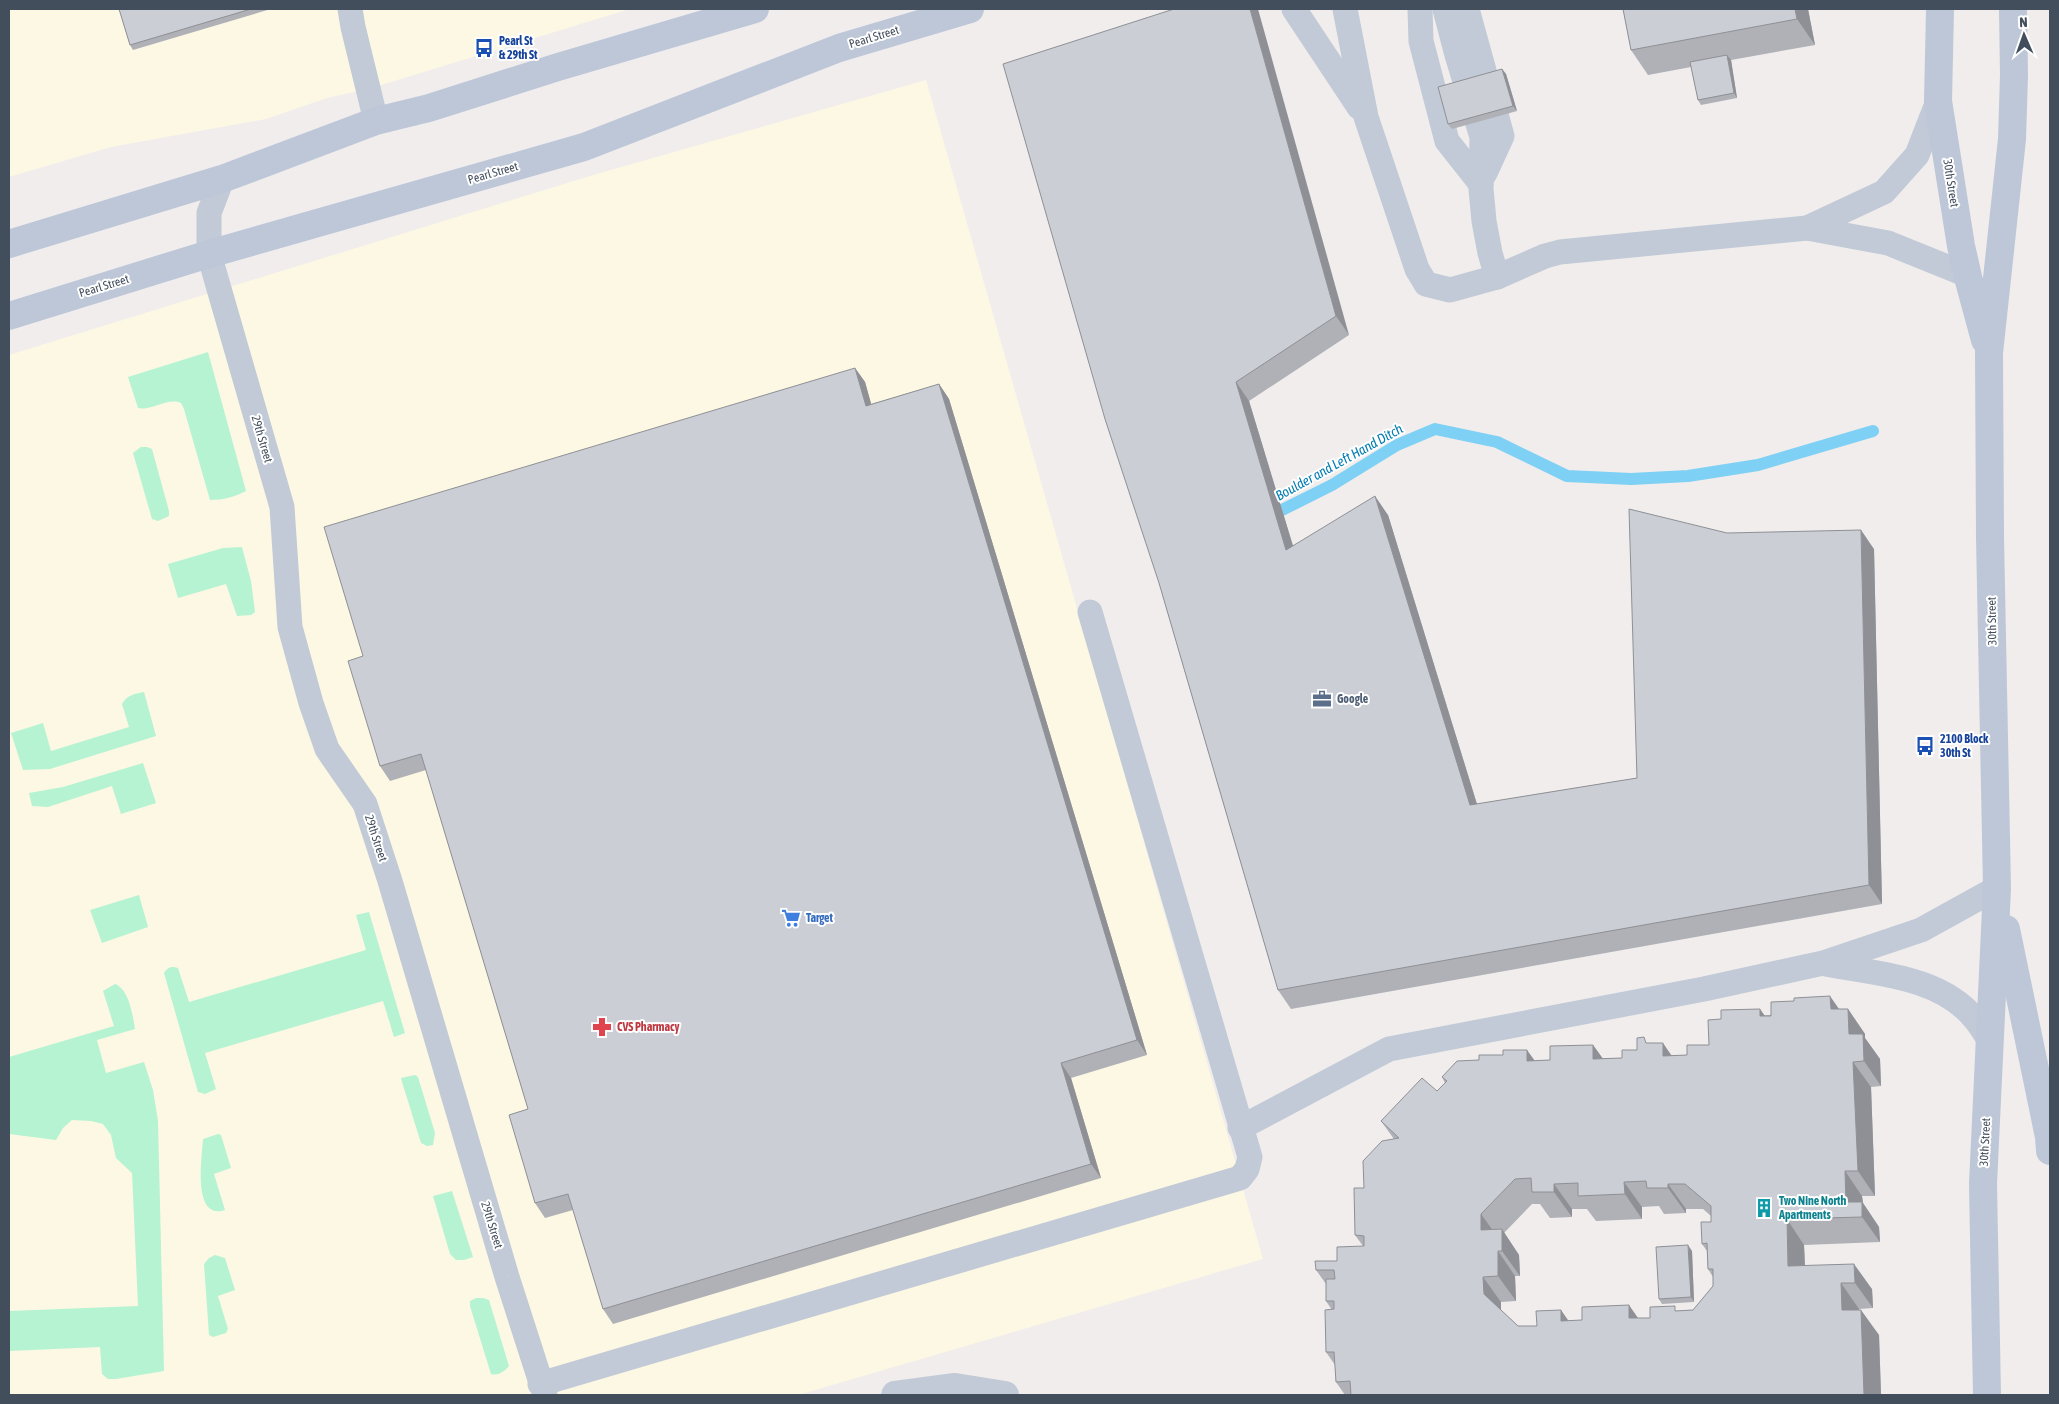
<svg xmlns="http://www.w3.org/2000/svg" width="2059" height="1404" viewBox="0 0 2059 1404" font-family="'Asap Condensed',sans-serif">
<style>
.commercial{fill:#fdf8e3}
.green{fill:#b5f3d3}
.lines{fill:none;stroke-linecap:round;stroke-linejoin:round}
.stream{stroke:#7ed0f4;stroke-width:12}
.service{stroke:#c1cad6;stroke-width:25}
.tertiary{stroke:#c1cad6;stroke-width:28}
.secondary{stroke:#bdc7d8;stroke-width:28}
.wall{fill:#afb1b7;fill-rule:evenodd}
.shaded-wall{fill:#8e9095}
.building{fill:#cbced5;stroke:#8e9095;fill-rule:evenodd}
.labels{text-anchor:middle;stroke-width:4;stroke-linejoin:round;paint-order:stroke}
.street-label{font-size:12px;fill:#434e5c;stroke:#fff}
.transit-label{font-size:12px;font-weight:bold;fill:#164399;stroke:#fff;text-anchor:start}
.service-label{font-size:12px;font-weight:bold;fill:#4e5e75;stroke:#fff;text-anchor:start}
.shop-label{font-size:12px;font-weight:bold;fill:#366cbe;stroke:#fff;text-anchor:start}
.health-label{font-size:12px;font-weight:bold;fill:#be3a42;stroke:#fff;text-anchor:start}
.culture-label{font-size:12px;font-weight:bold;fill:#0d838f;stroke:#fff;text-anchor:start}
.water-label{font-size:14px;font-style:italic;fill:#007cb2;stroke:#fff}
</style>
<rect width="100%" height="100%" fill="#f0edec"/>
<g class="commercial">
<polygon points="9,9 630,9 368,89 327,98 266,119 111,147 9,177"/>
<polygon points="926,80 1263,1259 798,1395 9,1395 9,355 593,175"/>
</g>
<g class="green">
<path d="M 208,352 L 246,491 C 234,497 224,500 210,500 L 184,409 L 181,403 C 167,397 153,411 138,408 L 128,377 Z"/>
<polygon points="141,447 147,447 152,449 169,511 169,516 158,521 152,519 133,453"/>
<polygon points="242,547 251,581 255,612 251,615 237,616 226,584 178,598 168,564 223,548"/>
<path d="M 144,692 L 156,736 L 50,769 L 23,770 L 11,733 L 43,723 L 51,751 L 129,727 L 122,704 C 127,695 134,694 144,692 Z"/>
<polygon points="143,763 156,803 121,814 112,786 48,807 32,806 29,793 63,787"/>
<polygon points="139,895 148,927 102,943 90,910"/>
<path d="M 369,912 L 405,1033 L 394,1037 L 383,1001 L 205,1053 L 216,1089 L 205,1094 L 198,1092 L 164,973 C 168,967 171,966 178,968 L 189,1002 L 366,950 L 356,915 Z"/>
<path d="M 115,984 C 129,989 133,1016 135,1029 L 97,1040 L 106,1073 L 144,1062 L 153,1090 L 158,1121 L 164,1371 L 116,1379 L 108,1379 L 102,1374 L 100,1347 L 9,1351 L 9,1311 L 138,1306 L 132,1173 L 116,1158 L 111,1135 L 103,1124 L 91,1121 L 72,1120 L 63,1128 L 56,1140 L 9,1134 L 9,1057 L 114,1026 L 103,991 Z"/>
<polygon points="415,1075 418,1077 435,1133 433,1145 427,1146 421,1143 402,1082 401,1078"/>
<path d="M 218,1134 L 221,1135 L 231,1168 L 214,1174 L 225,1210 C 192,1221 202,1157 203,1139 Z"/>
<polygon points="452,1191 473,1257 464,1260 456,1260 450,1254 433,1196"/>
<polygon points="215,1255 225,1258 235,1290 218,1296 228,1329 226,1333 213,1337 209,1335 204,1264 209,1258"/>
<path d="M 476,1298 L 483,1298 L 489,1300 L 509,1366 C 504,1372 498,1376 491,1374 L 470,1306 L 470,1301 Z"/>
</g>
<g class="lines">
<polyline class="stream" points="1268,517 1332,485 1397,445 1435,429 1497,442 1567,476 1631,479 1688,476 1758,465 1873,431"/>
<g class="service">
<polyline points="350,9 353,27 376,121"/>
<polyline points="1294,9 1359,107"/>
<polyline points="1345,9 1366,117 1417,269 1426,284 1450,290 1497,277 1545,256 1560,252 1807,228 1888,243 1967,275"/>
<polyline points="1420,9 1421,41 1447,141 1481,184"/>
<polyline points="1445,9 1457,55 1482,137 1481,189 1484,221 1490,253 1497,277"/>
<polyline points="1467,9 1502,136 1485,173"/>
<polyline points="222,179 209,213 209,254 282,507 290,627 311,703 327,749 365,804 390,881 507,1277 545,1395"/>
<polyline points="1807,228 1884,192 1917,155 1938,101"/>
<path d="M 1826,964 C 1876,974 1940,976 1975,1019 C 1981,1026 1985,1034 1990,1041"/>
<polyline points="1240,1128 1389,1049 1704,989 1823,963 1921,930 1997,888"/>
<polyline points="540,1384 1240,1178 1247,1169 1250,1157 1090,612"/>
</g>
<polyline class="tertiary" points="895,1395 955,1387 1005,1395"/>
<g class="secondary">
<polyline points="1940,9 1938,101 1961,246 1969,281 1985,340"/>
<polyline points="9,244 222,179 376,121 429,108 558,67 755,9"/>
<polyline points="9,316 209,254 584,147 839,48 970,9"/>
<polyline points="2006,929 2049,1137 2050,1151"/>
<polyline points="1987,1395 1983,1184 1997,888 1990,537 1989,353 2012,139 2014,75 2013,9"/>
</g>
</g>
<g class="wall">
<polygon points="119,9 271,9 133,50 130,45"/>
<polygon points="1174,9 1349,335 1249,401 1293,546 1388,515 1477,804 1637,778 1727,533 1874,549 1882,904 1291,1009 1278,990 1159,583"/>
<polygon points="1623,9 1808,9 1815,45 1731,60 1737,98 1701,105 1698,100 1691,67 1648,75 1631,50"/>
<polygon points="1502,69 1506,74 1517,111 1452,129 1448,124"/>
<polygon points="855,368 865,382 871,404 939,384 949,399 1147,1055 1071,1078 1101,1178 613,1324 603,1309 573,1210 545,1218 535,1203 528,1109 426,770 390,781 380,766 363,656"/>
<path d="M 1839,1009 L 1848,1009 L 1865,1034 L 1865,1038 L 1880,1059 L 1881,1086 L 1871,1087 L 1875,1196 L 1862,1196 L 1863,1203 L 1879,1227 L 1880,1242 L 1804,1245 L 1805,1265 L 1872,1289 L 1873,1308 L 1859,1309 L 1859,1310 L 1879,1335 L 1881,1395 L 1345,1395 L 1336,1382 L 1335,1365 L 1326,1352 L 1332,1310 L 1326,1301 L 1326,1284 L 1316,1270 L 1337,1261 L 1363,1246 L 1355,1235 L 1364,1188 L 1394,1139 L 1381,1121 L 1437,1091 L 1445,1083 L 1442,1077 L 1535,1061 L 1550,1060 L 1593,1045 L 1603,1059 L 1622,1058 L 1648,1043 L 1672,1056 L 1687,1055 L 1709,1045 L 1721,1019 ZM 1532,1204 L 1540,1204 L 1550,1218 L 1572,1217 L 1572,1209 L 1587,1209 L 1596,1221 L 1642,1219 L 1642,1207 L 1659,1206 L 1664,1214 L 1686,1213 L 1686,1209 L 1703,1209 L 1711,1216 L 1711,1222 L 1702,1244 L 1707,1251 L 1708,1269 L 1713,1277 L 1713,1286 L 1693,1310 L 1677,1311 L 1650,1318 L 1568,1321 L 1537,1326 L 1518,1326 L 1501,1310 L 1501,1302 L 1516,1301 L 1515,1276 L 1520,1276 L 1519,1255 L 1504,1233 Z"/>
<polygon points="1692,1251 1694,1302 1662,1304 1659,1299"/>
</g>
<g class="shaded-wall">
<polygon points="1250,9 1258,9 1349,335 1336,316"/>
<polygon points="1795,9 1808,9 1815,45 1797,19"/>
<polygon points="1727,55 1731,60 1737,98 1734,93"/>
<polygon points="1502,69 1506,74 1517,111 1513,106"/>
<polygon points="855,368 865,382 876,421 866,406"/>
<polygon points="1236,382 1249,401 1300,569 1286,550"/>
<polygon points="939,384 949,399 1147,1055 1137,1040"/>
<polygon points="1375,496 1388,515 1483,824 1470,805"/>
<polygon points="1861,530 1874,549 1882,904 1869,885"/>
<polygon points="1830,996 1848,1022 1831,1009"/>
<polygon points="1760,1009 1778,1034 1760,1016"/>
<polygon points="1848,1009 1865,1034 1865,1038 1880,1059 1881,1086 1864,1061 1849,1034"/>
<polygon points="1663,1043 1680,1068 1663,1056"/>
<polygon points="1593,1045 1611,1070 1593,1059"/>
<polygon points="1527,1050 1545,1075 1527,1061"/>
<polygon points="1853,1062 1871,1087 1875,1196 1858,1171"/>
<polygon points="1061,1063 1071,1078 1101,1178 1091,1164"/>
<polygon points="1845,1171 1862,1196 1863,1203 1879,1227 1880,1242 1862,1217 1846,1202"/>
<polygon points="1624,1182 1642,1207 1642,1219 1625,1194"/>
<polygon points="1554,1184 1572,1209 1572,1217 1554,1192"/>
<polygon points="1668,1184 1686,1209 1686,1213 1668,1188"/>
<polygon points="1481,1214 1499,1239 1498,1251 1515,1276 1516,1301 1498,1276 1481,1230"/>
<polygon points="1787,1219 1804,1245 1806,1291 1788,1266"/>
<polygon points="1502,1229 1519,1255 1520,1276 1502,1251"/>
<polygon points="1688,1245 1692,1251 1694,1302 1691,1297"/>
<polygon points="1854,1264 1872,1289 1873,1308 1855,1283"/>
<polygon points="1483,1277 1501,1302 1501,1319 1484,1294"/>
<polygon points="1841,1283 1859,1309 1860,1335 1842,1310"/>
<polygon points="1629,1305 1647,1331 1629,1318"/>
<polygon points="1561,1310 1579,1336 1561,1321"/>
<polygon points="1861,1310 1879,1335 1881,1395 1864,1395"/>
</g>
<g class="building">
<polygon points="119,9 251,9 130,45"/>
<polygon points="1174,9 1250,9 1336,316 1236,382 1286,550 1375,496 1470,805 1637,778 1629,509 1727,533 1861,530 1869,885 1278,990 1159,583 1105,419 1003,64"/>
<polygon points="1623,9 1795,9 1797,19 1631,50"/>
<polygon points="1727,55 1734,93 1698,100 1690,62"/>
<polygon points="1502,69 1513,106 1448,124 1438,87"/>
<polygon points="855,368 866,406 939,384 1137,1040 1061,1063 1091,1164 603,1309 568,1194 535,1203 509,1115 528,1109 421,754 380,766 348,661 363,656 324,527"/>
<path d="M 1830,996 L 1831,1009 L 1848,1009 L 1849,1034 L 1863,1034 L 1864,1061 L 1853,1062 L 1858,1171 L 1845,1171 L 1846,1202 L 1862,1202 L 1862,1217 L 1787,1219 L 1788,1266 L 1854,1264 L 1855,1283 L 1841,1283 L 1842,1310 L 1861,1310 L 1864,1395 L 1351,1395 L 1350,1381 L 1336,1382 L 1334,1352 L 1326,1352 L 1325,1310 L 1334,1309 L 1334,1301 L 1326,1301 L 1326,1279 L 1335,1279 L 1334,1270 L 1316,1270 L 1315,1261 L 1337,1261 L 1337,1247 L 1364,1246 L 1364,1236 L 1355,1235 L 1354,1188 L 1364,1188 L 1363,1161 L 1382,1141 L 1399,1138 L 1381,1121 L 1422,1078 L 1437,1091 L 1447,1081 L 1442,1077 L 1457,1061 L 1479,1060 L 1479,1055 L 1503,1055 L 1503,1050 L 1527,1050 L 1527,1061 L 1550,1060 L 1550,1046 L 1593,1045 L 1593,1059 L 1622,1058 L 1622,1050 L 1637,1050 L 1637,1038 L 1644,1037 L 1646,1043 L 1663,1043 L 1663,1056 L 1687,1055 L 1687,1045 L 1709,1045 L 1708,1020 L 1721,1019 L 1721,1010 L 1760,1009 L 1760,1016 L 1771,1016 L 1771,1002 L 1794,1001 L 1794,998 ZM 1531,1178 L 1532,1192 L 1554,1192 L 1554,1184 L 1578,1183 L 1578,1196 L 1625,1194 L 1624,1182 L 1646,1181 L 1647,1188 L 1668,1188 L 1668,1184 L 1685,1184 L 1711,1206 L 1711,1222 L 1701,1222 L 1702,1244 L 1707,1243 L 1708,1269 L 1713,1269 L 1713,1286 L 1693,1310 L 1675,1311 L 1675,1306 L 1650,1307 L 1650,1318 L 1629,1318 L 1629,1305 L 1582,1307 L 1582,1320 L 1561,1321 L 1561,1310 L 1536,1311 L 1537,1326 L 1518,1326 L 1484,1294 L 1483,1277 L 1498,1276 L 1498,1251 L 1502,1251 L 1502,1229 L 1481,1230 L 1481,1214 L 1515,1179 Z"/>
<polygon points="1688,1245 1691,1297 1659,1299 1656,1247"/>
</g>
<defs>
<g id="bus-bare" transform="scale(1.5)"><path d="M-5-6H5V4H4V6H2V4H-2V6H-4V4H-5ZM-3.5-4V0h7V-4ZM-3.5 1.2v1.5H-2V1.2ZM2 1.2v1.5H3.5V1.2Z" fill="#1a4fb4" stroke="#fff" stroke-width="2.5" paint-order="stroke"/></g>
<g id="office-bare" transform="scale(1.5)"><path d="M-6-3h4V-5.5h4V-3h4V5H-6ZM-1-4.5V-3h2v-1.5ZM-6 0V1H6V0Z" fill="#5c6f8a" stroke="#fff" stroke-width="2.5" paint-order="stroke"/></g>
<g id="supermarket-bare" transform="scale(1.5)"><path d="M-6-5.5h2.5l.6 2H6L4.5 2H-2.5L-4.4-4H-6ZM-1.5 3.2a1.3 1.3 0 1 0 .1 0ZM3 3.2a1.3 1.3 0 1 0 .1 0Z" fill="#3f7fe0" stroke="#fff" stroke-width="2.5" paint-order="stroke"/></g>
<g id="pharmacy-bare" transform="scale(1.5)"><path d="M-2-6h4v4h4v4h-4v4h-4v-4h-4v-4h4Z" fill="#e0444e" stroke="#fff" stroke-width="2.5" paint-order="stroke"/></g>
<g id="building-bare" transform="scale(1.5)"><path d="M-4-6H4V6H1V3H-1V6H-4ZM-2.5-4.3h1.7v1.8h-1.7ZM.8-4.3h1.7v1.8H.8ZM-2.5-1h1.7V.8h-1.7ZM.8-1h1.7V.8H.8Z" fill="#0f9aa8" stroke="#fff" stroke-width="2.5" paint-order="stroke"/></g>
</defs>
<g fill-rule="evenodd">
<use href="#bus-bare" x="484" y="48"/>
<use href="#office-bare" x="1322" y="699"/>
<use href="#bus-bare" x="1925" y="746"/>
<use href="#supermarket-bare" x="791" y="918"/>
<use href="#pharmacy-bare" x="602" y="1027"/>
<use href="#building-bare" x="1764" y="1208"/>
</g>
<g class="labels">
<g class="street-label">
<text transform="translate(874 37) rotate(-17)" y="4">Pearl Street</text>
<text transform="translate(493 173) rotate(-16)" y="4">Pearl Street</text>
<text transform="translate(1951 183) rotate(81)" y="4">30th Street</text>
<text transform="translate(104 286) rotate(-17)" y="4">Pearl Street</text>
<text transform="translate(262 439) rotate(74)" y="4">29th Street</text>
<text transform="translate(1992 621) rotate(-91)" y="4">30th Street</text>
<text transform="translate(376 838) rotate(72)" y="4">29th Street</text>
<text transform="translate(1985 1142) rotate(-87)" y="4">30th Street</text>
<text transform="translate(492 1225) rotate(73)" y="4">29th Street</text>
</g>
<g class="transit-label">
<text x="499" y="45">Pearl St<tspan x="499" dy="14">&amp; 29th St</tspan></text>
<text x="1940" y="743">2100 Block<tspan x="1940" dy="14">30th St</tspan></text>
</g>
<g class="service-label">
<text x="1337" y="703">Google</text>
</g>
<g class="shop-label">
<text x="806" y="922">Target</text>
</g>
<g class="health-label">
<text x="617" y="1031">CVS Pharmacy</text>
</g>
<g class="culture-label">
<text x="1779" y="1205">Two Nine North<tspan x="1779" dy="14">Apartments</tspan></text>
</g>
<g class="water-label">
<text transform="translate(1339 462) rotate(-29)" y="5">Boulder and Left Hand Ditch</text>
</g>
</g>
<rect width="2059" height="1404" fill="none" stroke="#434e5c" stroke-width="20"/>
<g transform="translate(2024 35) rotate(358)" stroke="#ffffff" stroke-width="4" paint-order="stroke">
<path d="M0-4L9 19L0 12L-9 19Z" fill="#434e5c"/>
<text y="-8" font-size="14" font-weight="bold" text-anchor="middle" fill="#434e5c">N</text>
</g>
</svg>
